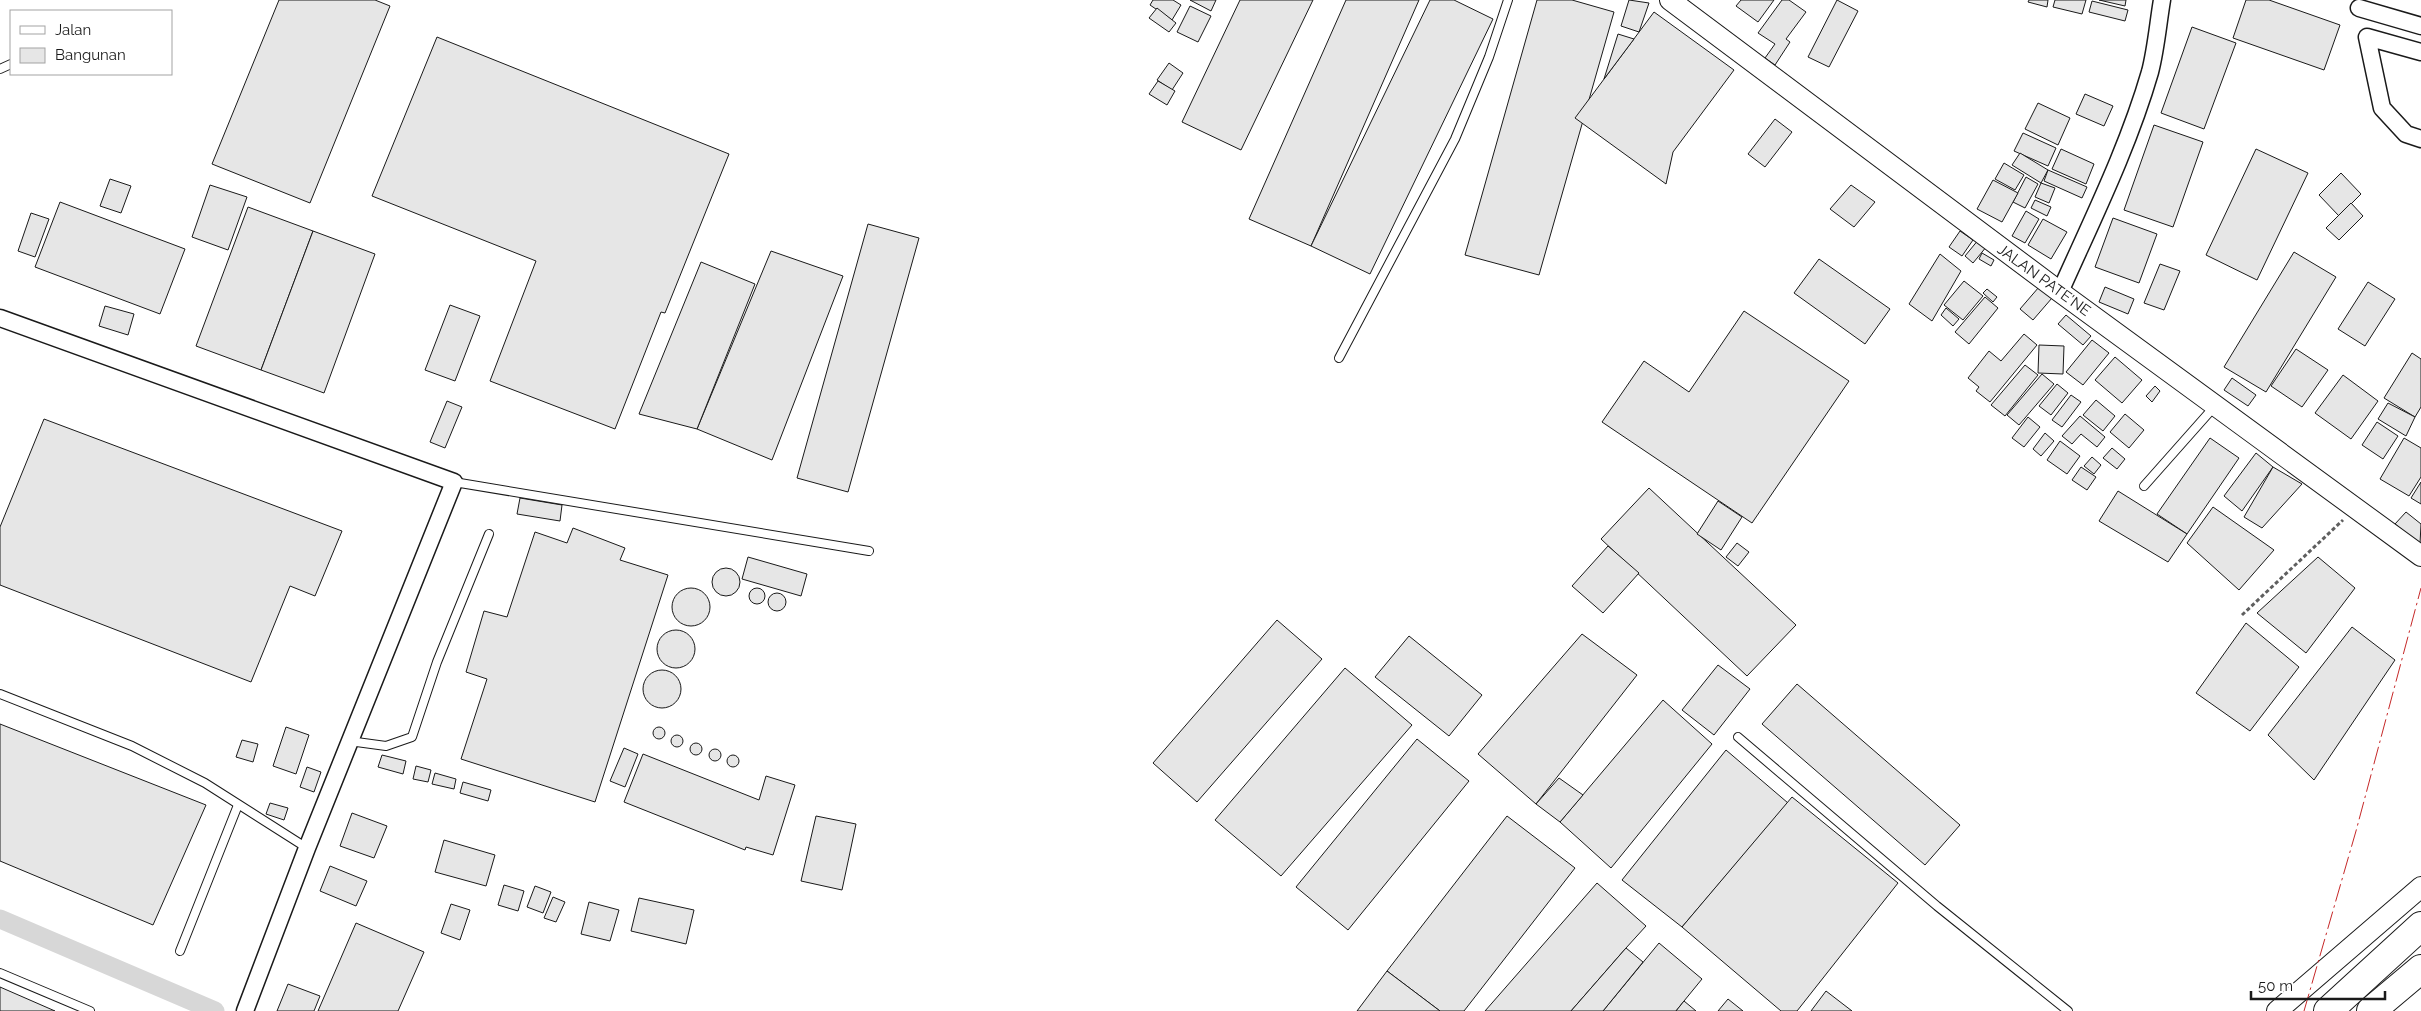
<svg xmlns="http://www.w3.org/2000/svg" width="2421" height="1011" viewBox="0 0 2421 1011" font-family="Raleway,sans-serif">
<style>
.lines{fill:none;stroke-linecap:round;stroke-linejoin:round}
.canal{stroke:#d7d7d7;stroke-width:19}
.building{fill:#e6e6e6;stroke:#1a1a1a}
.service-casing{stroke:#1a1a1a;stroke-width:10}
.minor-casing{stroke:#1a1a1a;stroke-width:19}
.tertiary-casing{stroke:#1a1a1a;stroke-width:22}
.motorway-casing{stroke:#1a1a1a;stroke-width:30}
.path{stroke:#5f5f5f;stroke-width:3;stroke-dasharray:4 2.5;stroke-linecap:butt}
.service{stroke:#fff;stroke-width:8}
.minor{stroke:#fff;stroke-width:16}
.tertiary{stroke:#fff;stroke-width:20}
.motorway{stroke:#fff;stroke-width:28}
.power{stroke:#c62828;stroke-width:1;stroke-dasharray:18 4 2.5 4;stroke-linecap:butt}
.labels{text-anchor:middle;stroke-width:4;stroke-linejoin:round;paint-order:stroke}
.street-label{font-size:15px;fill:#1a1a1a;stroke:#fff}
</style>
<rect width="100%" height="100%" fill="#fff"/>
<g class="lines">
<polyline class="canal" points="0,919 215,1011"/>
</g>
<g class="building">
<polygon points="279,0 375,0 390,6 310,203 212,164"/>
<polygon points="1153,0 1173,0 1181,5 1172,20 1150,5"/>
<polygon points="1190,0 1216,0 1211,11"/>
<polygon points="1240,0 1313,0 1241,150 1182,122"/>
<polygon points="1346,0 1419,0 1311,246 1249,219"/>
<polygon points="1430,0 1454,0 1493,19 1370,274 1311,246"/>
<polygon points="1537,0 1572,0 1614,12 1539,275 1465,255"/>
<polygon points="1629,0 1649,3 1639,32 1621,26"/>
<polygon points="1741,0 1774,0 1758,22 1736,6"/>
<polygon points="1782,0 1789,0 1806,12 1786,39 1790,42 1775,65 1765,58 1775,44 1758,33"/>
<polygon points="1837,0 1858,11 1829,67 1808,57"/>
<polygon points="2029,0 2048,0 2047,7 2028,2"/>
<polygon points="2055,0 2086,0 2082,14 2053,7"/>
<polygon points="2099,0 2126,0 2125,6"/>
<polygon points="2246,0 2269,0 2340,25 2324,70 2233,38"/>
<polygon points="2092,1 2128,10 2125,21 2089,12"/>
<polygon points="1190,6 1211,16 1198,42 1177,32"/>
<polygon points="1157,8 1176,23 1169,32 1149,18"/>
<polygon points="1654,12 1734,70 1673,152 1666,184 1575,118"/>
<polygon points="2192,27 2236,43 2204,129 2161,113"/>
<polygon points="1618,34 1634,39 1604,79"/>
<polygon points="437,37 729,154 665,313 661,312 615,429 490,381 536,261 372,196"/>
<polygon points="1169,63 1183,73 1172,90 1157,80"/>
<polygon points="1158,81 1175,91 1167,105 1149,94"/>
<polygon points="2085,94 2113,106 2104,126 2076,114"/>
<polygon points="2038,103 2070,118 2058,145 2025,129"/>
<polygon points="1775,119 1792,132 1765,167 1748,154"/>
<polygon points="2154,125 2203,142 2173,227 2124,210"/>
<polygon points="2023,133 2056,148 2048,166 2014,151"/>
<polygon points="2061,149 2094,164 2086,184 2052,169"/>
<polygon points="2256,149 2308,173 2257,280 2206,255"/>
<polygon points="2020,153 2048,170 2041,183 2012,165"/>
<polygon points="2004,163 2024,175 2015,190 1995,179"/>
<polygon points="2048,170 2087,187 2082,198 2044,181"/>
<polygon points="2341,173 2361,194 2339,216 2319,195"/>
<polygon points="2026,177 2038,184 2025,208 2013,202"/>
<polygon points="110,179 131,186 121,213 100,206"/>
<polygon points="1993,180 2018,193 2002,222 1977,209"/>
<polygon points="2041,183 2055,188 2049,203 2035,197"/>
<polygon points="210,185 247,197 228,250 192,237"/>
<polygon points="1851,185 1875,202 1854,227 1830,209"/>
<polygon points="2035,200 2051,207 2047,216 2031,208"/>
<polygon points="60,202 185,249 160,314 35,267"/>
<polygon points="2351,203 2363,216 2339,240 2326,228"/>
<polygon points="248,207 313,231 261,370 196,346"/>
<polygon points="2026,211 2039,219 2025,243 2012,236"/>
<polygon points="31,213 49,219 35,257 18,251"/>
<polygon points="2113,218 2157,234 2139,283 2095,267"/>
<polygon points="2043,219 2067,232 2051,259 2028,245"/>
<polygon points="868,224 919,238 848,492 797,478"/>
<polygon points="313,231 375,254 324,393 261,370"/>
<polygon points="1960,231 1973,240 1962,256 1949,247"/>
<polygon points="1979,239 1987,246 1973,263 1965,256"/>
<polygon points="771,251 843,276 772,460 697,429"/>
<polygon points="2294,252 2336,277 2266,392 2224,367"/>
<polygon points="1982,253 1994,260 1991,266 1979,259"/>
<polygon points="1940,254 1961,271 1932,321 1909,304"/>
<polygon points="1819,259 1890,309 1865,344 1794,293"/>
<polygon points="701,262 755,284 697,429 639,414"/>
<polygon points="2160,264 2180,271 2164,310 2144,303"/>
<polygon points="1964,281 1983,296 1963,320 1944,305"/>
<polygon points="2368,282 2395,299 2365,346 2338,329"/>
<polygon points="2039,287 2052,298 2033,320 2020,309"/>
<polygon points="2105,287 2134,299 2128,314 2099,302"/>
<polygon points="1987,289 1997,297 1993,302 1983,293"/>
<polygon points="1985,297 1998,308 1969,344 1955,332"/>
<polygon points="450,305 480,316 455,381 425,370"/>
<polygon points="105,306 134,314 128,335 99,326"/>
<polygon points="1946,308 1959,319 1953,326 1941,315"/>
<polygon points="1744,311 1849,381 1752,523 1602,422 1644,361 1689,392"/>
<polygon points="2066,315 2091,336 2083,345 2058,324"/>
<polygon points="2024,334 2037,345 1990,402 1976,391 1979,387 1968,378 1989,351 2001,361"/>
<polygon points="2092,340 2109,353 2083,385 2066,372"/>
<polygon points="2039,345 2064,346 2063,374 2038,373"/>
<polygon points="2296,349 2328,370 2302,407 2271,386"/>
<polygon points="2412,353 2421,359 2421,407 2415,417 2384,398"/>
<polygon points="2115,357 2142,380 2122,403 2095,380"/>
<polygon points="2025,365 2038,375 2005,416 1991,405"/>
<polygon points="2042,374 2054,384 2019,425 2007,415"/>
<polygon points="2343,375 2378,401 2351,439 2315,413"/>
<polygon points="2232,378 2256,395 2248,406 2224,390"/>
<polygon points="2057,384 2068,393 2051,415 2039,406"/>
<polygon points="2155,386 2160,391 2152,402 2146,396"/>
<polygon points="2071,395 2081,402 2062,427 2052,420"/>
<polygon points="2096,400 2115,416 2103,431 2083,415"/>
<polygon points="447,401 462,407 445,448 430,442"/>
<polygon points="2388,403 2415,417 2406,436 2378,419"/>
<polygon points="2125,414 2144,430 2129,448 2110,432"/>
<polygon points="2080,416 2105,437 2097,447 2081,434 2072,444 2062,436"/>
<polygon points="2028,417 2040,427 2024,447 2012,438"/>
<polygon points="44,419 342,531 315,596 290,586 251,682 0,585 0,527"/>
<polygon points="2377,422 2398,436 2383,459 2362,445"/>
<polygon points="2045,433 2054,441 2041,456 2033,449"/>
<polygon points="2210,438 2239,458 2187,534 2157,514"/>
<polygon points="2404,438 2421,448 2421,477 2409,496 2380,479"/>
<polygon points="2060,441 2080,456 2067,474 2047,460"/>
<polygon points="2112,448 2125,459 2117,469 2103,458"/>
<polygon points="2256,453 2273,467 2242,511 2224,496"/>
<polygon points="2092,457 2101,465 2094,474 2084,466"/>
<polygon points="2081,467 2096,477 2087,490 2072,480"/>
<polygon points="2273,467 2302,484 2262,528 2244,517"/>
<polygon points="2421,482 2421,504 2411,498"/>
<polygon points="1649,488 1796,625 1747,676 1601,539"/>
<polygon points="2118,491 2187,534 2168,562 2099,521"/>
<polygon points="520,498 562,505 560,521 517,514"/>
<polygon points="1718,501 1742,517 1721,550 1697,534"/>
<polygon points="2213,507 2274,550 2239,590 2187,543"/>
<polygon points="2406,512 2421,524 2420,544 2395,524"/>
<polygon points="573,528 625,548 620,560 668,575 595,802 461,759 487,679 466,672 484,611 507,617 535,532 567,543"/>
<polygon points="1737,543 1749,552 1738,566 1726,557"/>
<polygon points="1608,546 1639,573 1603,613 1572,586"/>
<polygon points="748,557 807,574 801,596 742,579"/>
<polygon points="2318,557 2355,588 2306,653 2257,613"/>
<circle cx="726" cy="582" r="14"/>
<circle cx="757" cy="596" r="8"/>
<circle cx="691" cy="607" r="19"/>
<circle cx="777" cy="602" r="9"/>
<polygon points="1277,620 1322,659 1197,802 1153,763"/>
<polygon points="2246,623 2299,667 2250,731 2196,693"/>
<polygon points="2352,627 2395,660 2314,780 2268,735"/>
<circle cx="676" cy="649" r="19"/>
<polygon points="1582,634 1637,675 1536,804 1478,754"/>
<polygon points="1409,636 1482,695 1449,736 1375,677"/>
<polygon points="1718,665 1750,689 1714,735 1682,710"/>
<polygon points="1345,668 1412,725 1281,876 1215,820"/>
<circle cx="662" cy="689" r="19"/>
<polygon points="1797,684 1960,825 1925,865 1762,724"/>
<polygon points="1663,700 1712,744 1611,868 1560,822"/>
<polygon points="0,724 206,805 153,925 0,861"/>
<circle cx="659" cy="733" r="6"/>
<polygon points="286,727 309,735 296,774 273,766"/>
<circle cx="677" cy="741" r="6"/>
<polygon points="1417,739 1469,781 1348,930 1296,887"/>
<polygon points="242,740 258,744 253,762 236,757"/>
<circle cx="696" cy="749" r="6"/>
<polygon points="624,748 638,754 625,787 610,781"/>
<circle cx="715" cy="755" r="6"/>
<polygon points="1726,750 1788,803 1682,927 1622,880"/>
<polygon points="643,754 759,800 766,776 795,785 773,855 746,847 745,850 624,802"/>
<circle cx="733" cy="761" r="6"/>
<polygon points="382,755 406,761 403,774 378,767"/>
<polygon points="416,766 431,770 428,782 413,779"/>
<polygon points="307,767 321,772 314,792 300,787"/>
<polygon points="435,773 456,779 454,789 432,784"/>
<polygon points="1559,778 1583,795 1560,822 1536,804"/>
<polygon points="463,782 491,790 488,801 460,793"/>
<polygon points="1792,797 1898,883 1797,1011 1781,1011 1682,927"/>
<polygon points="270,803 288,808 284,820 266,814"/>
<polygon points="352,813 387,826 374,858 340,846"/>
<polygon points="816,816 856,824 842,890 801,881"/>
<polygon points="1507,816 1575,868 1464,1011 1440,1011 1387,971"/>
<polygon points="444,840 495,855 486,886 435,872"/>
<polygon points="330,866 367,881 356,906 320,891"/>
<polygon points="1597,883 1646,926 1626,948 1571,1011 1485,1011"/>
<polygon points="504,885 524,891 518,911 498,905"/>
<polygon points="535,886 551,892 543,913 527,907"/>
<polygon points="553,897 565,902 556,922 544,918"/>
<polygon points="639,898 694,910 686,944 631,931"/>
<polygon points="589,902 619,910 610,941 581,934"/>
<polygon points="451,904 470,910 460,940 441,933"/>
<polygon points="356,923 424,952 398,1011 318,1011"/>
<polygon points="1659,943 1702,979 1684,1001 1676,1011 1603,1011"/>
<polygon points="1626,948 1643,962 1603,1011 1571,1011"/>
<polygon points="1387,971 1440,1011 1357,1011"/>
<polygon points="288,984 320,996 314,1011 277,1011"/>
<polygon points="0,987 55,1011 0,1011"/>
<polygon points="1826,991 1852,1011 1811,1011"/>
<polygon points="1728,999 1743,1011 1718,1011"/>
<polygon points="1684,1001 1696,1011 1676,1011"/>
</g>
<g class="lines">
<g class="service-casing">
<g id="service">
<polyline points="0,69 11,64"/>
<polyline points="1339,358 1455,139 1489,57 1508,0"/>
<polyline points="454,482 869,551"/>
<polyline points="2144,486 2214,407"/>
<polyline points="0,694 132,746 205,783 307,848"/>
<polyline points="1738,737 1937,906 2068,1011"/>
<polyline points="349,741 386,746 412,737 437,662 489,534"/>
<polyline points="180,951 238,805"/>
<polyline points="0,973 90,1011"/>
</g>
</g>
<g class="minor-casing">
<g id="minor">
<polyline points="2359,8 2421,26"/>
<polyline points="2421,52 2367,37 2382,108 2406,134 2421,139"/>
<path d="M 2060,292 C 2092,220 2128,148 2150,72 C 2156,49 2158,24 2162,0"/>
<polyline points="0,318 454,482 307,848 245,1011"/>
</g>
</g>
<g class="tertiary-casing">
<g id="tertiary">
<polyline points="1670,0 2060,292 2421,556"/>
<polyline points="2277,1011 2421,887"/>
</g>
</g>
<g class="motorway-casing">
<g id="motorway">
<polyline points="2328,1011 2421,926"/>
<polyline points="2371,1011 2421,969"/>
</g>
</g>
<polyline class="path" points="2242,615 2343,520"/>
<use href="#service" class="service"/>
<use href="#minor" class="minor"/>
<use href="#tertiary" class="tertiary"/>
<use href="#motorway" class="motorway"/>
<polyline class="power" points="2304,1011 2356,831 2421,588"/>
</g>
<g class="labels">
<g class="street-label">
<text transform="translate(2044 280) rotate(36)" y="5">JALAN PATE'NE</text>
</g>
</g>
<rect x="10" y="10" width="162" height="65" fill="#ffffff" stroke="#a3a3a3"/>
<rect x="20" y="26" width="25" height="8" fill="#ffffff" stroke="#a3a3a3"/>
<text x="55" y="35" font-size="15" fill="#1a1a1a">Jalan</text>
<rect x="20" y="48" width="25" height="15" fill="#e6e6e6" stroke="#a3a3a3"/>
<text x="55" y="60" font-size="15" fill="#1a1a1a">Bangunan</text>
<path d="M2251 991v8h134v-8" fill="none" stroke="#1a1a1a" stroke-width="2.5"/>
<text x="2258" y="991" font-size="15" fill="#1a1a1a" stroke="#ffffff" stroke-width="4" paint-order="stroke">50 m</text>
</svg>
